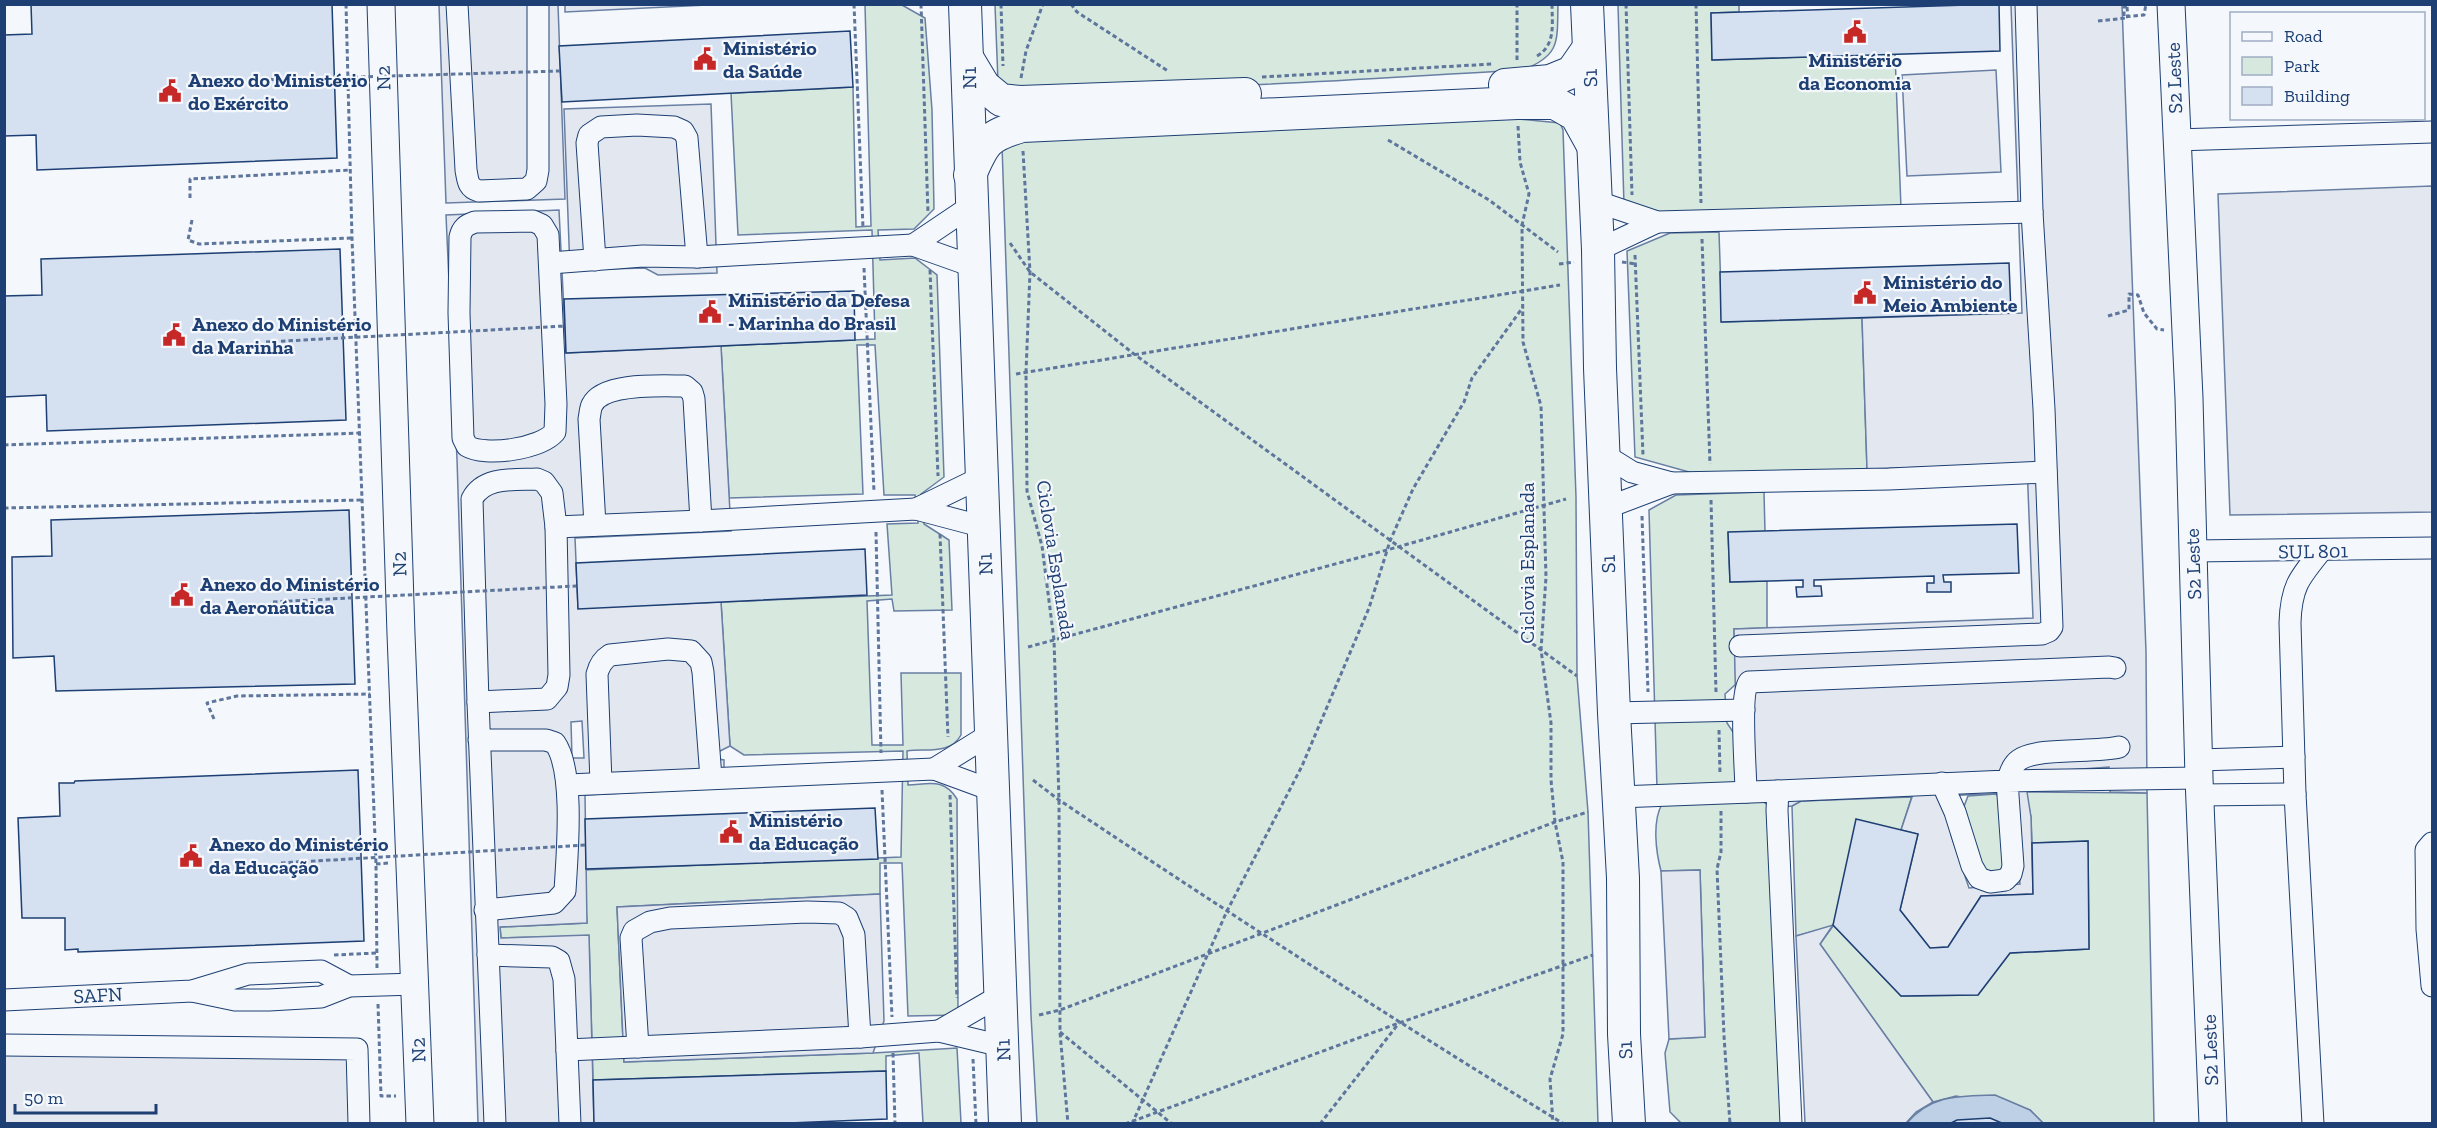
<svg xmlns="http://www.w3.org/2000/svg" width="2437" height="1128" viewBox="0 0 2437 1128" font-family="'Zilla Slab',serif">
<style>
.green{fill:#d7e8df;stroke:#687fa3;stroke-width:1.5}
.parking{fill:#e3e8f0;stroke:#687fa3;stroke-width:1.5;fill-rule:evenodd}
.water{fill:#bed0e5;stroke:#687fa3;stroke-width:1.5}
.building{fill:#d5e0f0;stroke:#1d3f73;stroke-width:1.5}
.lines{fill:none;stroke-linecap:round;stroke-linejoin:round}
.minor-casing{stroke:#1d3f73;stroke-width:23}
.major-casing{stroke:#1d3f73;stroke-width:29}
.highway-casing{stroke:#1d3f73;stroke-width:34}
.path{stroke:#5e769c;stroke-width:3;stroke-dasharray:4.5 3;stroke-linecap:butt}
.minor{stroke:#f4f7fb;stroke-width:21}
.major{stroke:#f4f7fb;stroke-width:27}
.highway{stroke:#f4f7fb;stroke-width:32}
.path-bridge{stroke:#5e769c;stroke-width:3;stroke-dasharray:4.5 3;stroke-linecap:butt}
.labels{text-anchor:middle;stroke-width:4.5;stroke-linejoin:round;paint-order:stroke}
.poi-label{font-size:20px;font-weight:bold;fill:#1d3f73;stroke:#f4f7fb;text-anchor:start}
.street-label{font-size:20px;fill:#1d3f73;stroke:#f4f7fb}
</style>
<rect width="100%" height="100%" fill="#f4f7fb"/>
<g class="green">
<path d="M 865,5 L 902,5 L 925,18 L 932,110 L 934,209 L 914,229 L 878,230 L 880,260 L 915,258 L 937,275 L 944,477 L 921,494 L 924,524 L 949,540 L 952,610 L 894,611 L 892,599 L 867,601 L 872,745 L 903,745 L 901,673 L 961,673 L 961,735 C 950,755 926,748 907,751 L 908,785 C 930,784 944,778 957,799 L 958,1015 L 908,1016 L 902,863 L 880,863 L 880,894 L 617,907 L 624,1062 L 873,1053 L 957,1048 L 961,1123 L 923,1123 L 919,1053 L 886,1056 L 886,1071 L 593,1080 L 589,936 L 501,938 L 500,927 L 587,923 L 583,870 L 901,857 L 903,751 L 744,755 L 730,746 L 721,602 L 892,595 L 887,524 L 918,523 L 915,495 L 884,495 L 875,345 L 857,345 L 863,494 L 729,498 L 721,346 L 875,339 L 872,230 L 738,235 L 731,93 L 853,87 L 856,227 L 871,226 Z"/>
<path d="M 995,5 L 1558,5 C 1557,41 1561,55 1523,70 C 1352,79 1180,94 1009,86 L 998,82 Z"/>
<polygon points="1618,5 1739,5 1739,12 1711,13 1712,60 1895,54 1901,208 1639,216 1624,205"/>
<polygon points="1518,119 1560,123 1563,130 1576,497 1577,676 1588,812 1598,1123 1037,1123 1031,1015 1002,145 1084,128"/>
<polygon points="1719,232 1722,322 1862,318 1867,469 1707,477 1635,457 1627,251 1670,233"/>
<polygon points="1764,492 1765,532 1728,533 1730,582 1767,581 1767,628 1734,629 1736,684 1725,694 1727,723 1737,738 1738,786 1657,789 1649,510 1676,495"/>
<polygon points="2026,792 2147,793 2154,1123 2043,1123 2030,1110 1956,1096 1933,1102 1820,944 1833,926 1796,936 1792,806 1801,801 1912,796 1901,830 1833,925 1901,996 1978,995 2010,953 2089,949 2088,841 2032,843 2031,817"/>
<polygon points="1996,794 2003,802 2004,873 1986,875 1963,809 1968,796"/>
<path d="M 1761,800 L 1772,808 L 1783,1123 L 1681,1123 L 1670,1112 L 1665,1053 L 1669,1039 L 1705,1037 L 1700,870 L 1661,871 C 1656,852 1652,822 1662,804 Z"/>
</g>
<g class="parking">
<polygon points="439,5 558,5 565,199 446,203"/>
<polygon points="565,5 565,4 707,5 565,12"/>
<path d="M 2011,5 L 2122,5 L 2146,652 L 2147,793 L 2110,792 L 2109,767 L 2024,773 L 2031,817 L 2033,894 L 1981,896 L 1948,947 L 1930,948 L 1900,910 L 1918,834 L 1901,830 L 1912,797 L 1801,801 L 1792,806 L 1772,808 L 1761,800 L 1738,800 L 1734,629 L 2033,618 L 2027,464 L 1867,469 L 1862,318 L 2022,313 ZM 2011,793 L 2020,884 L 1969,888 L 1951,835 L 1951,814 L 1940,796 Z"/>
<polygon points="1996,70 2001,172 1907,176 1902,75"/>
<polygon points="711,104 717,273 658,275 645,268 570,270 564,109"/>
<polygon points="2432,186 2432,512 2230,515 2218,194"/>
<path d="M 559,210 L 566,353 L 721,346 L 731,531 L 575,538 L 578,608 L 721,602 L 730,746 L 714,754 L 718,759 L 724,760 L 724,788 L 585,795 L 587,923 L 500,927 L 501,938 L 589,935 L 594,1123 L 478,1123 L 457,459 L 446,215 ZM 582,721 L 584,758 L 572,758 L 571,722 Z"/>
<polygon points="1700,870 1705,1037 1669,1039 1661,871"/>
<polygon points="880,894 884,1021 873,1053 624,1062 617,907"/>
<polygon points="1833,925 1820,944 1933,1102 1916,1112 1906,1123 1805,1123 1796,936"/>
<polygon points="362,1040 364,1123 5,1123 4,1050"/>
</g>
<path class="water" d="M 1995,1095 L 2030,1110 L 2043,1123 L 1906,1124 C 1931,1094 1960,1096 1995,1095 Z"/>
<g class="building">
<polygon points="31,4 332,4 337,158 37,170 36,135 4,136 4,35 32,34"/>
<polygon points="1999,4 2000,51 1712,60 1711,13"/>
<polygon points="850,31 853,87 562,102 559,46"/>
<polygon points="340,249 346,420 47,431 46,395 4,397 4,296 42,295 41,259"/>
<polygon points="2009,263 2011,313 1721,322 1720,272"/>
<polygon points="854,291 855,340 566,353 564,299"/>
<polygon points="349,510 355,684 56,691 54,656 13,658 12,557 52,556 51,520"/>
<polygon points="2017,524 2019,573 1943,575 1944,582 1951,582 1951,592 1927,592 1927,583 1934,583 1934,576 1814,580 1814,586 1821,586 1822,596 1797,597 1796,587 1803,587 1803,580 1730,582 1728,532"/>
<polygon points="865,549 867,595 578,609 576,563"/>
<polygon points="358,770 364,941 78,952 78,949 65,950 65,918 22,918 18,818 60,816 59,783 74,783 75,781"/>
<polygon points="875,808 878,859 586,869 585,819"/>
<polygon points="1856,819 1918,834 1900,910 1930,948 1948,947 1981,896 2033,894 2032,843 2088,841 2089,949 2010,953 1978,995 1901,996 1833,925"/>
<polygon points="886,1071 887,1119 764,1124 594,1124 593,1080"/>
<polygon points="1990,1118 2004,1124 1949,1124 1957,1120"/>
</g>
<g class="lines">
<g class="minor-casing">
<g id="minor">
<path d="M 457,4 L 466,170 C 468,181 468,188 479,191 L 527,189 L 536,181 L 538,170 L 538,4"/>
<polyline points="2176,140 2432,132"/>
<polyline points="1595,201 1657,222 2032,212"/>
<path d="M 533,221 L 542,225 L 548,235 L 556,404 L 555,432 C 540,449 485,457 467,446 L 463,438 L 459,313 L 460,237 C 462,228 466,225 475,222 Z"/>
<polyline points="913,245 971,206"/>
<polyline points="1598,250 1657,222"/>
<polyline points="595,260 587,143 589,135 601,127 637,125 674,127 683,131 687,138 697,257"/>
<polyline points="550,263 643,256 697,257 913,245 975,267"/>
<polyline points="1603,454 1632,472 1672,483 1889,479 2046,472"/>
<path d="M 537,479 L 544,482 L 552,493 L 556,527 L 559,675 L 557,687 L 547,699 L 478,702 L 472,499 C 484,476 514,480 537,479 Z"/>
<polyline points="1606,508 1672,483"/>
<polyline points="916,509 982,477"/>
<path d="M 595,525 L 589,419 C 590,415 590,409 592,405 C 603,382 662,386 685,386 L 692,392 L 694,399 L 701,521"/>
<polyline points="556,527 701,521 916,509 984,527"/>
<polyline points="2193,551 2432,548"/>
<polyline points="1740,646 2042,634 2049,631 2052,627 2044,409 2032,212 2026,4"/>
<polyline points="478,702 495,1124"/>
<polyline points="1614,713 1744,710"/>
<path d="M 479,740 L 546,740 L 555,743 C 575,772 567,855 565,891 L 554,903 L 485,910"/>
<polyline points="2199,760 2294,757"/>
<polyline points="934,769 992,733"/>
<path d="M 601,783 L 597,674 C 599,666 602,660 610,655 L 668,649 L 691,651 L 701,662 L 703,672 L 711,778"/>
<polyline points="1942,783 1955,812 1972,866 1979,878 1990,882 2005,880 2011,874 2013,866 2007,781 2199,778"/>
<polyline points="568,785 934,769 994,791"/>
<path d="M 1778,791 L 2007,781 C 2010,774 2012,765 2019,760 C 2037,747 2094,753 2119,747"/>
<path d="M 1746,792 C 1746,772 1739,694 1749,682 L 2109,667 L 2115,668"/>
<polyline points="2200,795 2295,794"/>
<polyline points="1618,797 1778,791 1777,810 1791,1124"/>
<polyline points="2432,843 2426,850 2427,929 2432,986"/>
<polyline points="488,955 552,957 559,961 564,979 570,1124"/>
<polyline points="192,991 235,1000 269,1000 321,997 349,986 416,984"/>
<polyline points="4,1000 192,991 248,974 321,971 349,986"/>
<polyline points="939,1031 1001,995"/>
<polyline points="4,1045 357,1049 359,1124"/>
<polyline points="638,1047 631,938 634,931 650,922 670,918 807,912 839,913 847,918 854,935 860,1037"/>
<polyline points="567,1050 860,1037 939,1031 1002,1046"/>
<path d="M 2313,1124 L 2295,794 L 2290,623 C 2291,587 2299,578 2321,551"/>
</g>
</g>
<g class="major-casing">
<g id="major">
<polyline points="381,4 401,634 420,1124"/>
<polyline points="2171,4 2189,398 2199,778 2213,1124"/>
</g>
</g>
<g class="highway-casing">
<g id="highway">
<polyline points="965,4 1005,1124"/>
<polyline points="1587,4 1598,250 1600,368 1614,713 1623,878 1624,1034 1629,1124"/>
<polyline points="969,61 984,86 1001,100 1020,102 1245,94"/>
<polyline points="1505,85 1550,81 1572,72 1588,49"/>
<path d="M 970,175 C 984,142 987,136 1022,126 L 1517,103 L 1555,103 L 1576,115 L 1592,144"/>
</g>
</g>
<g class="path">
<polyline points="346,4 352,238 376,864 377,968"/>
<polyline points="854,4 863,228"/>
<polyline points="921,4 928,213"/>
<polyline points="1001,4 1003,66"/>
<polyline points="1071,4 1077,12 1168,71"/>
<polyline points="1626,4 1632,195"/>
<polyline points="1696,4 1701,203"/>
<polyline points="2127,7 2124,7 2124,17 2144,15 2146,4"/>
<polyline points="2098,21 2126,18"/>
<path d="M 1537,56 C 1556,45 1552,24 1552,4"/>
<polyline points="1517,60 1517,4"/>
<polyline points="1262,77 1492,64"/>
<polyline points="1021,78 1026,51 1043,4"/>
<polyline points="1518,126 1520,162 1529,194 1522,225 1523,342 1541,406 1546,577 1541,650 1551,723 1551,780 1555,822 1563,862 1563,1034 1550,1079 1553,1124"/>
<polyline points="1388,140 1489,200 1558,252"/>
<polyline points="1023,151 1030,272 1026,372 1027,491 1042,546 1054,640 1059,800 1060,1032 1068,1124"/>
<polyline points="190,198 190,179 350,170"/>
<polyline points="192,220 188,240 199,244 352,238"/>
<polyline points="1702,239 1710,464"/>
<polyline points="1010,243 1030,272 1134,354 1577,676"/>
<polyline points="1635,255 1643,455"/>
<polyline points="1622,262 1636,264"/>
<polyline points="1559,264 1574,262"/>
<polyline points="864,268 874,492"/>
<polyline points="930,270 938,476"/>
<polyline points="2108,316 2129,310 2129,294 2138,295 2144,313 2157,329 2164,330"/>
<polyline points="1016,374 1560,285"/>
<polyline points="4,445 360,433"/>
<polyline points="1711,500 1716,692"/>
<polyline points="4,508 362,500"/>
<polyline points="1642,516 1648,692"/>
<polyline points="876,532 881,753"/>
<polyline points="940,534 948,737"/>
<polyline points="1028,647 1387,550 1566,499"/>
<polyline points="214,719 207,703 237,696 370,694"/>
<polyline points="1719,730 1720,775"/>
<path d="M 1033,780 L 1059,800 C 1226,911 1393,1020 1564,1124"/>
<polyline points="882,790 892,1017"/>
<polyline points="950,795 957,998"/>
<polyline points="1721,811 1721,852 1717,869 1724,1036 1730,1124"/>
<polyline points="376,864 389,863"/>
<polyline points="334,955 377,953"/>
<polyline points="378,1004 381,1096 396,1096"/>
<polyline points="1039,1015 1060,1010 1555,822 1588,812"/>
<polyline points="1060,1032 1172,1124"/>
<polyline points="893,1053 895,1124"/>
<polyline points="973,1059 976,1124"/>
<polyline points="1125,1124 1399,1023 1593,955"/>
<polyline points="1132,1124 1227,911 1302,766 1369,608 1390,541 1413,489 1464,402 1472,378 1523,307"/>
<polyline points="1320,1124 1399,1023"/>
</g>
<use href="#minor" class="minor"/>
<use href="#major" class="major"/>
<use href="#highway" class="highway"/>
<g class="path-bridge">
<polyline points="2127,7 2128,18"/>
<polyline points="256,80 560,71"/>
<polyline points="266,342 565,326"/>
<polyline points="273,602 576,586"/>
<polyline points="281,863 586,845"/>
</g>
</g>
<defs>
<g id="civic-bare" transform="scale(1.8)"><path d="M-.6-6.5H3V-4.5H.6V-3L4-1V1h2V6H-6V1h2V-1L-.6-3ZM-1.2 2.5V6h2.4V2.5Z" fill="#c62828" stroke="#f4f7fb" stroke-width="2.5" paint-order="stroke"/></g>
</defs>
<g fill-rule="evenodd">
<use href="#civic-bare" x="1855" y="32"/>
<use href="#civic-bare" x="705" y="59"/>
<use href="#civic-bare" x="170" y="91"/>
<use href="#civic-bare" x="1865" y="293"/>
<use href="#civic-bare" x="710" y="312"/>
<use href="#civic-bare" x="174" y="335"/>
<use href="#civic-bare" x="182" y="595"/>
<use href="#civic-bare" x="731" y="832"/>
<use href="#civic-bare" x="191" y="856"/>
</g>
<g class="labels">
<g class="poi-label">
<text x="723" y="55">Ministério<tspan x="723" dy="23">da Saúde</tspan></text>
<text x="1855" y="67" text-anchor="middle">Ministério<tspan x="1855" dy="23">da Economia</tspan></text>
<text x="188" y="87">Anexo do Ministério<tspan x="188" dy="23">do Exército</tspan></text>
<text x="1883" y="289">Ministério do<tspan x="1883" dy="23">Meio Ambiente</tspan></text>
<text x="728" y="307">Ministério da Defesa<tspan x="728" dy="23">- Marinha do Brasil</tspan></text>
<text x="192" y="331">Anexo do Ministério<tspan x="192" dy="23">da Marinha</tspan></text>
<text x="200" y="591">Anexo do Ministério<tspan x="200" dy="23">da Aeronáutica</tspan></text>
<text x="749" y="827">Ministério<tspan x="749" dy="23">da Educação</tspan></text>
<text x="209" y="851">Anexo do Ministério<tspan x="209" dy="23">da Educação</tspan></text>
</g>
<g class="street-label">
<text transform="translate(383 78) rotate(-92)" y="7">N2</text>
<text transform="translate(969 78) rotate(-91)" y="7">N1</text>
<text transform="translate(1590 78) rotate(-92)" y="7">S1</text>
<text transform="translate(2174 78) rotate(-92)" y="7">S2 Leste</text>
<text transform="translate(2313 551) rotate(-1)" y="7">SUL 801</text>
<text transform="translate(1056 560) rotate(81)" y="7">Ciclovia Esplanada</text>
<text transform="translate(1527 563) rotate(-90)" y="7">Ciclovia Esplanada</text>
<text transform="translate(399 564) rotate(-92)" y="7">N2</text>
<text transform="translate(985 564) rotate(-92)" y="7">N1</text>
<text transform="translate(1608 564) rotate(-92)" y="7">S1</text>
<text transform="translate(2193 564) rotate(-92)" y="7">S2 Leste</text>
<text transform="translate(98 995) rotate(-3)" y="7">SAFN</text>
<text transform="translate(418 1050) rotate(-92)" y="7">N2</text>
<text transform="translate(1003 1050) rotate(-92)" y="7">N1</text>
<text transform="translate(1625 1050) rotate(-93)" y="7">S1</text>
<text transform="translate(2210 1050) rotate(-92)" y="7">S2 Leste</text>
</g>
</g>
<rect width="2437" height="1128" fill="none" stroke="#1d3f73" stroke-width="12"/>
<rect x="2230" y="12" width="195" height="108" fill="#f4f7fb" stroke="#9eadc5" stroke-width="1.5"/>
<rect x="2242" y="32" width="30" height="9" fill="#f4f7fb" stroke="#9eadc5" stroke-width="1.5"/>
<text x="2284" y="42" font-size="18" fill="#1d3f73">Road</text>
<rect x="2242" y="57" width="30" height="18" fill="#d7e8df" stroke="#9eadc5" stroke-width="1.5"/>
<text x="2284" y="72" font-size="18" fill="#1d3f73">Park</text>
<rect x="2242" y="87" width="30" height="18" fill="#d5e0f0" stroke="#9eadc5" stroke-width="1.5"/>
<text x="2284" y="102" font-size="18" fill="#1d3f73">Building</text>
<path d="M15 1104v9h141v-9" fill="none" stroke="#1d3f73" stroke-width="3"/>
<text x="24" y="1104" font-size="18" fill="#1d3f73" stroke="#f4f7fb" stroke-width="4.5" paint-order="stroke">50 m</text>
</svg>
